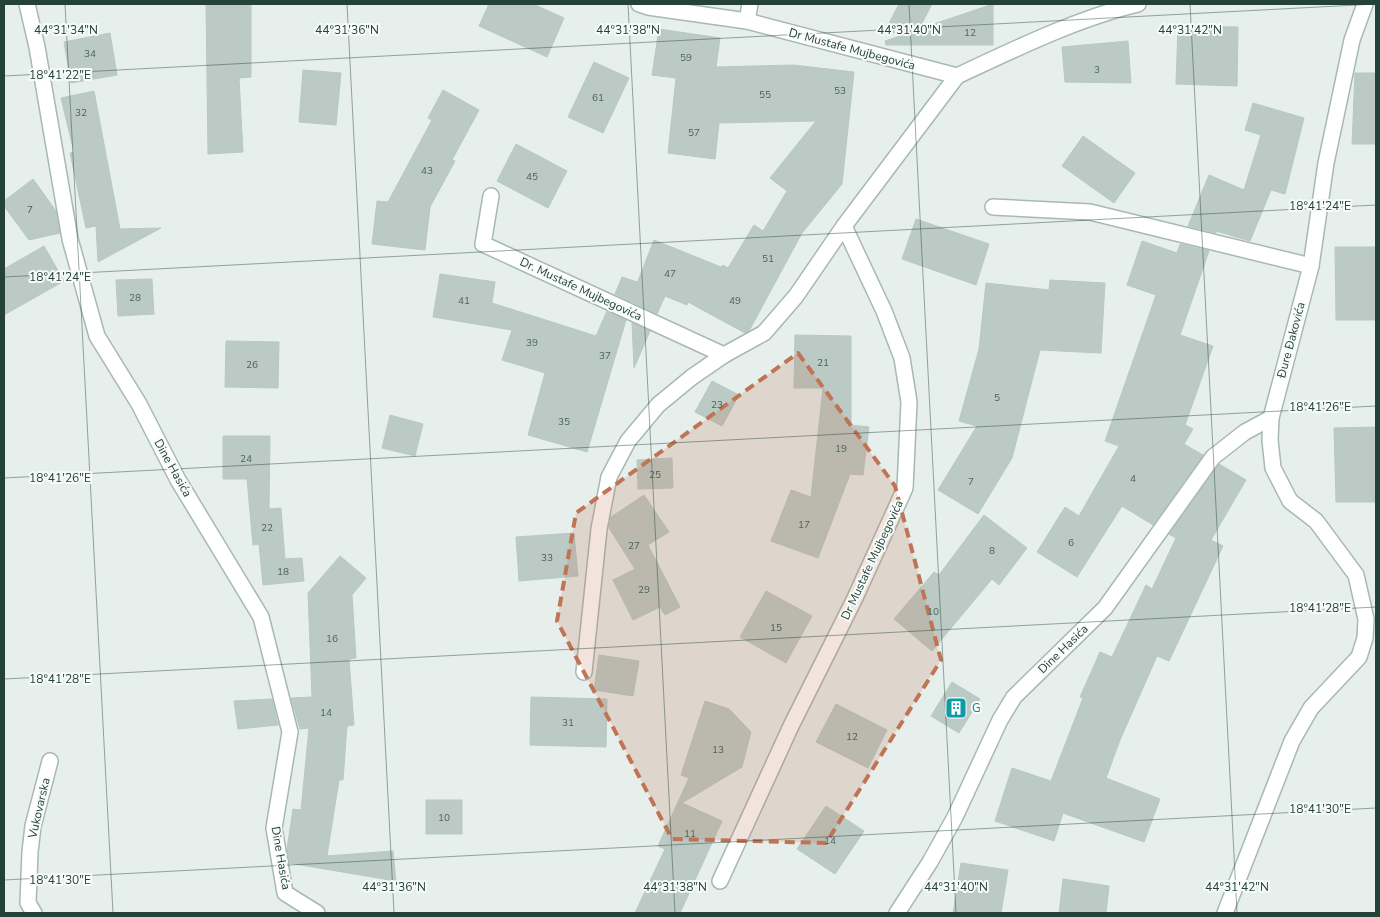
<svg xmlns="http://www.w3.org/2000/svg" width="1380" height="917" viewBox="0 0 1380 917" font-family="'Nunito Sans',sans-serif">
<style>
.building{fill:#bbcac4;stroke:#b8c9c2}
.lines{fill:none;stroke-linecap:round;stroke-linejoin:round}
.minor-casing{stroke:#a8b8b2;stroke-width:18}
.minor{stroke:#fff;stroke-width:15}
.marked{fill:#c07456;fill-opacity:0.2;stroke:#c07456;stroke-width:4;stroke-dasharray:10 6;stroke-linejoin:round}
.ticks{fill:none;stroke:#24423a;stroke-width:1;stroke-opacity:0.45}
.labels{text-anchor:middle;stroke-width:4;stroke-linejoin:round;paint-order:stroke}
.number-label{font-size:10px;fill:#4a645c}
.street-label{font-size:12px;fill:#24423a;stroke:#f7fbf9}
.culture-label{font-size:12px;fill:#0d838f;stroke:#f7fbf9;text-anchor:start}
.ticks-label{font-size:12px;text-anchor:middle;fill:#24423a;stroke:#f7fbf9;stroke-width:4;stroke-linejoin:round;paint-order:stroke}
</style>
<rect width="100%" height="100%" fill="#e6efeb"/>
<g class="building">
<polygon points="206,4 251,4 251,77 239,78 243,152 208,154"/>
<polygon points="489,4 533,4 564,18 547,57 479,26"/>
<polygon points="899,4 932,4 919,29 993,4 993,45 886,45 885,41 900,36 886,29"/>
<polygon points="1178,26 1238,27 1237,86 1176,84"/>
<polygon points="659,29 720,38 716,67 793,65 854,72 842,184 802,233 749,331 745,333 688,302 687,305 665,296 657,314 632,302 632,300 631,302 615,294 622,277 637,282 636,286 654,240 721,267 723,265 728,268 754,225 763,231 787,191 770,178 816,121 719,123 715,159 668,153 676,78 652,75"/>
<polygon points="110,33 117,75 71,83 64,42"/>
<polygon points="1128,41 1131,83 1065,82 1062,47"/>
<polygon points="594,62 629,78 603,133 568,117"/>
<polygon points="303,70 341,73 336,125 299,122"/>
<polygon points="1355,73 1376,73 1376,144 1352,144"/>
<polygon points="443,90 479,110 452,160 455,161 430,207 425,250 372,244 377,201 388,202 432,120 428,118"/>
<polygon points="94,91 120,229 161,228 98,262 96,226 86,228 70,153 74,152 61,98"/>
<polygon points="1253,103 1304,118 1285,194 1271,190 1250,241 1216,231 1216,233 1188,226 1209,175 1244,190 1261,135 1245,130"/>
<polygon points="1083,136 1135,173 1114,203 1062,166"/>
<polygon points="516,144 567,171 548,208 497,181"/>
<polygon points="33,179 56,211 60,233 29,240 4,206 4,201"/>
<polygon points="916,219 989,244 976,285 902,259"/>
<polygon points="1142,241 1177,253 1180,244 1209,251 1180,335 1213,346 1185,425 1193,429 1184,444 1203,455 1153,525 1122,506 1077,577 1037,552 1065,507 1079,516 1119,446 1105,441 1156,295 1127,285"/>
<polygon points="44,246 64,281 4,315 4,269"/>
<polygon points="1335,247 1376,247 1376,320 1336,320"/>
<polygon points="440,274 495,282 492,303 596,336 607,311 626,320 587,452 528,435 545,373 502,360 512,330 433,317"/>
<polygon points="152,279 154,314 118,316 116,280"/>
<polygon points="1050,280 1105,283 1101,353 1040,350 1012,458 978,514 938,490 977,426 959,421 979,349 986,283 1049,290"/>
<polygon points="632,323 650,331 634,368"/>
<polygon points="795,335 851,336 851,425 869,427 863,475 850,474 818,558 771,541 791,490 811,497 823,388 794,388"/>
<polygon points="226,341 279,342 278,388 225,387"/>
<polygon points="712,381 739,395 722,426 695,412"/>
<polygon points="390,415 423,424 415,456 382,448"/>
<polygon points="1376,427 1376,502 1336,502 1334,428"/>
<polygon points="223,436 270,436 269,509 281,508 285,559 302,558 304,581 263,585 259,544 253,545 247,479 223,479"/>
<polygon points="672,458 673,488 638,489 637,460"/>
<polygon points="1219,464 1246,480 1211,540 1223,546 1169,661 1157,656 1120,740 1106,778 1160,799 1144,842 1063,813 1054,841 995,821 1012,768 1051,781 1083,698 1080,697 1100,652 1112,657 1146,585 1152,589 1176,538 1169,534"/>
<polygon points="644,495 669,532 648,545 680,607 665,615 660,607 633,620 613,580 635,569 609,528 611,517"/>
<polygon points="984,515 1027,548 999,585 992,579 932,651 894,619 934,572 939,575"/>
<polygon points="574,533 578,576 519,581 516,537"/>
<polygon points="340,556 366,578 352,595 356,658 349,659 354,725 347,726 343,780 339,780 327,856 393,851 396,881 289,863 287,849 293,809 301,810 309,728 300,729 291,698 312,697 308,593"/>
<polygon points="766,591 812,616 786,663 740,637"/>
<polygon points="599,655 639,661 633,696 594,690"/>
<polygon points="952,682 980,699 959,733 931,716"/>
<polygon points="531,697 607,699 606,747 530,745"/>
<polygon points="272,699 278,725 238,729 234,701"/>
<polygon points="705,701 729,709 751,732 742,767 682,803 722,821 680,913 635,913 665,849 658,846 689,778 681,775"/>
<polygon points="836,704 887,730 868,768 816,742"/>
<rect x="426" y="800" width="36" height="34"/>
<polygon points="826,806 864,831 835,874 797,849"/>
<polygon points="961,863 1008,870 1001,913 953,913"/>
<polygon points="1063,879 1109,886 1106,913 1059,913"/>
</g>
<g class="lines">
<g class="minor-casing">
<g id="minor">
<polyline points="27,4 37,47 70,239 97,336 139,404 178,480 261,617 290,732 274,828 285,893 317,913"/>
<path d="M 639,4 L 648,7 L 747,21 L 957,76 C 1013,50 1078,18 1138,4"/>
<polyline points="747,21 750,4"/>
<polyline points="491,196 483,244 724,355"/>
<polyline points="993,207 1090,212 1311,266"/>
<polyline points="584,672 599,529 609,477 628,441 658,405 692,377 724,355 764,333 796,296 844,226 957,76"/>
<polyline points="720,881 791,726 855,598 905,488 909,402 902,358 884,311 844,226"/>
<polyline points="34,913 28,903 30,852 33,826 50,761"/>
<polyline points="897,913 930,862 955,817 1000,720 1014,697 1105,608 1213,457 1245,432 1271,418"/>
<polyline points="1225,913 1292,741 1311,708 1359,657 1365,638 1366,619 1356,575 1316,521 1290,501 1273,468 1270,440 1271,418 1311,266 1326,163 1352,40 1365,4"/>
</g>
</g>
<use href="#minor" class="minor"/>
</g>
<path class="marked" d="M 798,353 L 895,486 L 941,660 L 826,843 L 672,839 L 557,621 L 576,513 Z"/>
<path class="ticks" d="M 65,4 L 113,913M 347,4 L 394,913M 628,4 L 675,913M 909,4 L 956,913M 1190,4 L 1237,913M 4,76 L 1376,4M 4,277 L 1376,205M 4,478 L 1376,406M 4,679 L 1376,607M 4,880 L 1376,808"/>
<defs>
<g id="building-square" transform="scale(1.125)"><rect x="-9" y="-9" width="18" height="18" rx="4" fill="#0f9aa8" stroke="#f7fbf9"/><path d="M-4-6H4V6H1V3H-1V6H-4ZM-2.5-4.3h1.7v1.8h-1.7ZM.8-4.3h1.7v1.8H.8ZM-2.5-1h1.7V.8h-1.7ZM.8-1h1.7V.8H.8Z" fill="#fff"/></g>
</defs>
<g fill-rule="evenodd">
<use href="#building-square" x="956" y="708"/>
</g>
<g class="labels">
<g class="number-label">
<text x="970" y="36">12</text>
<text x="90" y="57">34</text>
<text x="686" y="61">59</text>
<text x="1097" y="73">3</text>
<text x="840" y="94">53</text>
<text x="765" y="98">55</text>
<text x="598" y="101">61</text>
<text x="81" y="116">32</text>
<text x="694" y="136">57</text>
<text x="427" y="174">43</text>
<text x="532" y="180">45</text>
<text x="30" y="213">7</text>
<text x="768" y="262">51</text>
<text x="670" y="277">47</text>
<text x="135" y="301">28</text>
<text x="464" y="304">41</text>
<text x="735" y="304">49</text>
<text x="532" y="346">39</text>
<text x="605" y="359">37</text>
<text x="823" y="366">21</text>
<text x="252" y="368">26</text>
<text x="997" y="401">5</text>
<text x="717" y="408">23</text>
<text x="564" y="425">35</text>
<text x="841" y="452">19</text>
<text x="246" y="462">24</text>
<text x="655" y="478">25</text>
<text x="1133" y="482">4</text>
<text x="971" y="485">7</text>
<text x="804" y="528">17</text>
<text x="267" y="531">22</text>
<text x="1071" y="546">6</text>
<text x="634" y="549">27</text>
<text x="992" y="554">8</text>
<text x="547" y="561">33</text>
<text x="283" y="575">18</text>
<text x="644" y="593">29</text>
<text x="933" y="615">10</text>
<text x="776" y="631">15</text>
<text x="332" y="642">16</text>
<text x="326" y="716">14</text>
<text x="568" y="726">31</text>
<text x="852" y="740">12</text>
<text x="718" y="753">13</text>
<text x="444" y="821">10</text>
<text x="690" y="837">11</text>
<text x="830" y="844">14</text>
</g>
<g class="street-label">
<text transform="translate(852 49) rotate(15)" y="4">Dr Mustafe Mujbegovića</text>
<text transform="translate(581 289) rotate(25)" y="4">Dr. Mustafe Mujbegovića</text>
<text transform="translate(1291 340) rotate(-75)" y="4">Đure Đakovića</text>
<text transform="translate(173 468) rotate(61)" y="4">Dine Hasića</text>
<text transform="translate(872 560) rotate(-65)" y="4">Dr Mustafe Mujbegovića</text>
<text transform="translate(1063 649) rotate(-44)" y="4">Dine Hasića</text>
<text transform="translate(39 808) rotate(-77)" y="4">Vukovarska</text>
<text transform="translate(281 858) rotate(80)" y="4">Dine Hasića</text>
</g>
<g class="culture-label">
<text x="972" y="712">G</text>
</g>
</g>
<g class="ticks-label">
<text x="66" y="34">44°31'34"N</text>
<text x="347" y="34">44°31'36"N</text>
<text x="628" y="34">44°31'38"N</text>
<text x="909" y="34">44°31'40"N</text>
<text x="1190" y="34">44°31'42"N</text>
<text x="60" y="79">18°41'22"E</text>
<text x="1320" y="210">18°41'24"E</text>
<text x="60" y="281">18°41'24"E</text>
<text x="1320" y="411">18°41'26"E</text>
<text x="60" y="482">18°41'26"E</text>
<text x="1320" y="612">18°41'28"E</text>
<text x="60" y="683">18°41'28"E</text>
<text x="1320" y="813">18°41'30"E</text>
<text x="60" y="884">18°41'30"E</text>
<text x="394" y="891">44°31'36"N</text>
<text x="675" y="891">44°31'38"N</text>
<text x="956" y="891">44°31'40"N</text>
<text x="1237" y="891">44°31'42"N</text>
</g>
<rect width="1380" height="917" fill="none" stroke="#24423a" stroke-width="10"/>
</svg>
